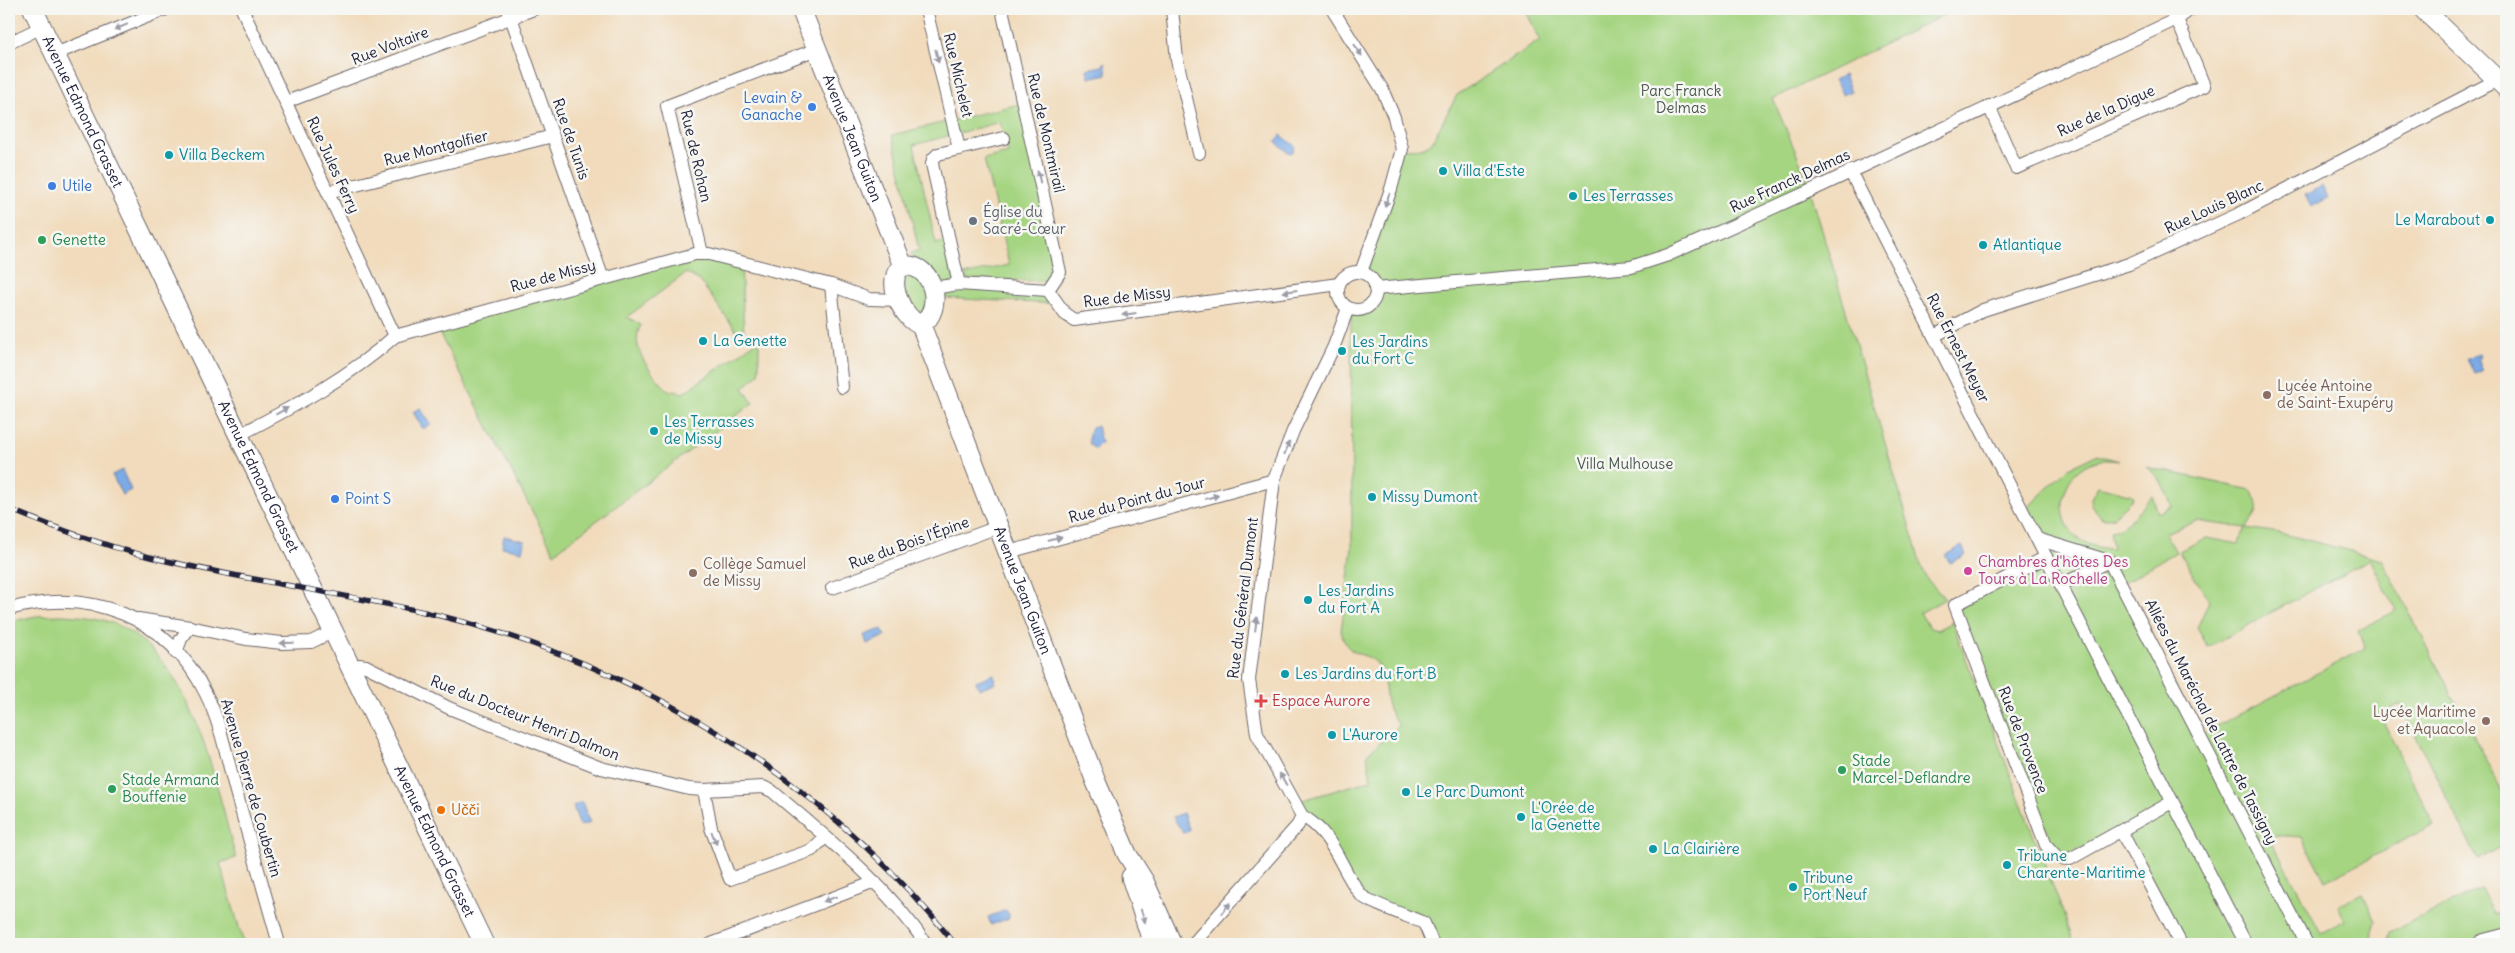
<svg xmlns="http://www.w3.org/2000/svg" width="2515" height="953" viewBox="0 0 2515 953" font-family="Delius,sans-serif">
<style>
.green{fill:#a6d582;stroke:#647c5e;fill-rule:evenodd}
.water{fill:#7caae5;stroke:#4f6690}
.lines{fill:none;stroke-linecap:round;stroke-linejoin:round}
.street-casing{stroke:#6a6368;stroke-width:14}
.secondary-casing{stroke:#6a6368;stroke-width:21}
.street{stroke:#fff;stroke-width:12}
.secondary{stroke:#fff;stroke-width:19}
.rail-casing{stroke:#22223b;stroke-width:5.5}
.rail{stroke:#f6f6f2;stroke-width:4;stroke-dasharray:11;stroke-linecap:butt}
.oneway{fill:#9c9ca7}
.shop-dot{fill:#3f7fe0;stroke:#f6f6f2;stroke-width:2}
.culture-dot{fill:#0f9aa8;stroke:#f6f6f2;stroke-width:2}
.worship-dot{fill:#6b7280;stroke:#f6f6f2;stroke-width:2}
.leisure-dot{fill:#2e9e5b;stroke:#f6f6f2;stroke-width:2}
.education-dot{fill:#8d6e63;stroke:#f6f6f2;stroke-width:2}
.hotel-dot{fill:#d1479c;stroke:#f6f6f2;stroke-width:2}
.health-dot{fill:#e0444e;stroke:#f6f6f2;stroke-width:2}
.food-dot{fill:#e8710a;stroke:#f6f6f2;stroke-width:2}
.labels{text-anchor:middle;stroke-width:5;stroke-linejoin:round;paint-order:stroke}
.street-label{font-size:15px;fill:#22223b;stroke:#f6f6f2}
.park-label{font-size:15px;fill:#4a5850;stroke:#f6f6f2}
.shop-label{font-size:15px;fill:#366cbe;stroke:#f6f6f2;text-anchor:start}
.culture-label{font-size:15px;fill:#0d838f;stroke:#f6f6f2;text-anchor:start}
.worship-label{font-size:15px;fill:#5b616d;stroke:#f6f6f2;text-anchor:start}
.leisure-label{font-size:15px;fill:#27864d;stroke:#f6f6f2;text-anchor:start}
.education-label{font-size:15px;fill:#785e54;stroke:#f6f6f2;text-anchor:start}
.hotel-label{font-size:15px;fill:#b23c85;stroke:#f6f6f2;text-anchor:start}
.health-label{font-size:15px;fill:#be3a42;stroke:#f6f6f2;text-anchor:start}
.food-label{font-size:15px;fill:#c56008;stroke:#f6f6f2;text-anchor:start}
</style>
<rect width="100%" height="100%" fill="#f6f6f2"/>
<filter id="ink" filterUnits="userSpaceOnUse"><feTurbulence type="fractalNoise" baseFrequency=".02" numOctaves="2"/><feDisplacementMap in="SourceGraphic" scale="10" xChannelSelector="R" yChannelSelector="G"/><feConvolveMatrix kernelMatrix="1 2 1 2 8 2 1 2 1" color-interpolation-filters="sRGB"/></filter>
<filter id="wash" filterUnits="userSpaceOnUse"><feTurbulence type="fractalNoise" baseFrequency=".0096" numOctaves="4" result="noise"/><feDisplacementMap in="SourceGraphic" scale="20" xChannelSelector="R" yChannelSelector="G"/><feGaussianBlur stdDeviation="1.12" result="paint"/><feColorMatrix in="noise" values="0 0 0 0 0 0 0 0 0 0 0 0 0 0 0 0 0 1.4 0 .05"/><feComposite in="paint" operator="in"/></filter>
<g filter="url(#wash)">
<rect width="100%" height="100%" fill="#f1dbbc"/>
<g class="green">
<path d="M 1525,9 L 1956,9 L 1773,99 L 1806,176 L 1921,565 L 1927,579 L 1945,599 L 1920,613 L 1930,628 L 1937,630 L 1952,622 L 2075,944 L 1433,944 L 1424,923 L 1362,897 L 1296,802 L 1371,780 L 1367,754 L 1399,726 C 1396,720 1391,714 1389,709 C 1384,696 1386,678 1379,666 C 1368,649 1348,662 1341,631 L 1352,548 L 1351,309 L 1367,307 L 1374,297 L 1374,283 L 1366,275 L 1402,149 C 1414,148 1421,151 1432,142 L 1457,95 L 1540,40 Z"/>
<polygon points="1023,103 1060,272 1045,281 968,280 964,275 1009,265 984,159 1008,153 1000,122 914,145 936,244 949,240 959,284 1048,290 1058,304 943,298 937,277 910,254 919,250 892,135"/>
<path d="M 695,254 L 741,262 L 744,335 L 740,336 L 700,281 L 686,273 L 627,317 L 641,325 C 628,348 652,374 668,390 L 683,393 L 759,340 L 759,374 L 743,388 L 753,403 L 554,553 L 435,325 Z"/>
<polygon points="915,268 934,306 911,318 899,269"/>
<path d="M 2096,455 L 2120,461 C 2111,460 2101,459 2093,462 C 2061,472 2052,519 2079,539 C 2089,546 2100,548 2113,549 L 2110,531 C 2127,529 2141,508 2152,496 L 2158,513 L 2172,507 C 2166,491 2161,477 2146,467 L 2251,490 C 2261,510 2259,512 2246,528 L 2280,533 L 2382,559 L 2506,799 L 2506,844 L 2478,860 L 2400,704 L 2380,715 L 2434,825 L 2325,881 L 2302,837 L 2270,835 L 2268,843 L 2273,844 L 2321,933 L 2345,920 L 2338,906 L 2362,893 L 2376,921 L 2369,944 L 2181,944 L 2121,831 L 2058,858 L 1955,605 L 2046,557 L 2023,512 L 2067,469 ZM 2197,521 L 2245,528 L 2239,544 L 2206,538 L 2179,551 L 2209,601 L 2197,628 L 2208,647 L 2370,559 L 2396,610 L 2358,631 L 2365,648 L 2200,735 L 2121,584 L 2176,552 L 2165,533 Z"/>
<polygon points="2098,486 2132,495 2133,498 2112,518 2102,518 2091,505 2091,498"/>
<path d="M 61,615 C 80,616 100,617 117,625 C 196,662 214,781 236,858 L 220,863 L 244,944 L 9,944 L 9,622 L 36,616 Z"/>
<polygon points="2481,888 2495,915 2506,909 2506,938 2483,944 2387,944 2390,932"/>
</g>
<g class="water">
<polygon points="1105,62 1107,74 1089,78 1087,69 1102,66"/>
<polygon points="1844,75 1851,91 1843,95 1834,80"/>
<polygon points="1281,135 1295,146 1293,152 1289,153 1276,142"/>
<polygon points="2322,186 2328,198 2311,207 2305,195"/>
<polygon points="2479,354 2480,357 2477,359 2482,371 2474,374 2467,358"/>
<polygon points="420,408 431,424 423,429 413,412"/>
<path d="M 1097,426 L 1101,443 L 1095,449 C 1086,444 1089,438 1090,429 Z"/>
<polygon points="122,470 131,490 122,495 112,475"/>
<polygon points="504,536 525,541 522,551 502,547"/>
<polygon points="1962,546 1966,555 1950,563 1945,555"/>
<polygon points="882,629 885,636 867,644 864,635"/>
<polygon points="994,674 995,683 979,689 976,681"/>
<polygon points="582,802 590,823 580,826 573,806"/>
<polygon points="1183,813 1190,831 1183,833 1173,817"/>
<polygon points="1006,910 1009,914 1009,918 991,925 988,917"/>
</g>
</g>
<g filter="url(#ink)">
<g class="lines">
<g class="street-casing">
<g id="street">
<polyline points="242,9 395,336"/>
<polyline points="508,9 603,279"/>
<polyline points="926,9 959,149"/>
<polyline points="1002,9 1060,272 1048,290"/>
<polyline points="1172,9 1177,60 1199,153"/>
<polyline points="1332,9 1382,89 1394,117 1402,149 1391,189 1361,272"/>
<polyline points="9,43 42,27"/>
<polyline points="55,54 166,9"/>
<polyline points="286,102 534,9"/>
<polyline points="1989,106 2016,168 2204,86 2177,19"/>
<polyline points="1850,171 2046,557 2246,944"/>
<polyline points="328,192 553,136"/>
<polyline points="702,253 667,106 817,49"/>
<circle cx="1357" cy="291" r="19"/>
<polyline points="959,284 932,164 933,159 938,154 1004,138"/>
<polyline points="831,285 842,387"/>
<polyline points="933,288 959,284 1048,290"/>
<polyline points="1375,289 1631,267 1668,255 1810,191 2177,19 2191,9"/>
<polyline points="1048,290 1065,314 1074,320 1339,284"/>
<polyline points="1934,336 1983,310 2129,264 2239,214 2497,80"/>
<path d="M 239,435 C 293,407 350,377 395,336 L 695,254 L 709,254 L 831,285 L 869,299 L 898,300"/>
<polyline points="2037,539 2109,561 2307,944"/>
<polyline points="1008,552 1274,480"/>
<polyline points="2046,557 1955,605 2046,845 2058,858 2070,859 2172,802"/>
<polyline points="2061,585 2109,561"/>
<polyline points="832,588 987,531 998,525"/>
<path d="M 9,609 C 90,587 168,616 206,694 C 222,726 228,764 238,799 C 252,847 265,896 279,944"/>
<polyline points="138,619 190,627 246,639 282,643 311,642 334,631"/>
<polyline points="176,653 181,639 190,627"/>
<path d="M 352,668 L 359,665 L 366,666 L 449,708 L 601,768 L 689,789 L 704,790 L 763,787 L 772,791 C 827,838 885,883 926,944"/>
<polyline points="704,790 711,828 730,879 812,850 825,837"/>
<path d="M 1302,816 C 1334,833 1340,869 1361,895 C 1367,902 1413,918 1424,923 L 1433,944"/>
<polyline points="2121,831 2181,944"/>
<polyline points="711,944 875,882"/>
<polyline points="1193,944 1298,825 1302,816 1257,734 1249,680 1274,480 1293,431 1334,346 1348,308"/>
</g>
</g>
<g class="secondary-casing">
<g id="secondary">
<path id="s1" d="M 33,9 L 484,944"/>
<path id="s2" d="M 801,9 L 903,266"/>
<polyline points="2423,9 2506,88"/>
<path d="M 903,266 C 934,263 945,309 921,325 C 903,320 883,279 903,266 Z"/>
<path id="s3" d="M 921,325 L 1096,782 L 1127,854 L 1144,881 L 1172,944"/>
<polyline points="1131,877 1153,944"/>
<polyline points="2483,944 2506,938"/>
</g>
</g>
<use href="#street" class="street"/>
<use href="#secondary" class="secondary"/>
<g class="rail-casing">
<path id="rail" d="M 9,509 C 60,530 112,549 167,561 C 252,581 339,593 424,612 C 633,660 821,776 955,944"/>
</g>
<use href="#rail" class="rail"/>
</g>
<defs><path id="oneway-solid" d="M-6-.8H1V-3.2L6.5 0L1 3.2V.8H-6Z" transform="scale(1.25)"/></defs>
<g class="oneway">
<use href="#oneway-solid" transform="translate(121 27) rotate(158)"/>
<use href="#oneway-solid" transform="translate(1358 50) rotate(57)"/>
<use href="#oneway-solid" transform="translate(937 56) rotate(77)"/>
<use href="#oneway-solid" transform="translate(1039 177) rotate(-102)"/>
<use href="#oneway-solid" transform="translate(1387 200) rotate(110)"/>
<use href="#oneway-solid" transform="translate(1290 291) rotate(172)"/>
<use href="#oneway-solid" transform="translate(1129 314) rotate(172)"/>
<use href="#oneway-solid" transform="translate(282 411) rotate(-29)"/>
<use href="#oneway-solid" transform="translate(1287 448) rotate(-68)"/>
<use href="#oneway-solid" transform="translate(1212 497) rotate(-15)"/>
<use href="#oneway-solid" transform="translate(1055 539) rotate(-15)"/>
<use href="#oneway-solid" transform="translate(1256 624) rotate(-83)"/>
<use href="#oneway-solid" transform="translate(287 643) rotate(178)"/>
<use href="#oneway-solid" transform="translate(1283 779) rotate(-120)"/>
<use href="#oneway-solid" transform="translate(714 838) rotate(69)"/>
<use href="#oneway-solid" transform="translate(830 899) rotate(159)"/>
<use href="#oneway-solid" transform="translate(1226 908) rotate(-48)"/>
<use href="#oneway-solid" transform="translate(1143 916) rotate(71)"/>
</g>
</g>
<g class="shop-dot">
<circle cx="812" cy="107" r="5"/>
<circle cx="52" cy="186" r="5"/>
<circle cx="335" cy="499" r="5"/>
</g>
<g class="culture-dot">
<circle cx="169" cy="155" r="5"/>
<circle cx="1443" cy="171" r="5"/>
<circle cx="1573" cy="196" r="5"/>
<circle cx="2490" cy="220" r="5"/>
<circle cx="1983" cy="245" r="5"/>
<circle cx="703" cy="341" r="5"/>
<circle cx="1342" cy="351" r="5"/>
<circle cx="654" cy="431" r="5"/>
<circle cx="1372" cy="497" r="5"/>
<circle cx="1308" cy="600" r="5"/>
<circle cx="1285" cy="674" r="5"/>
<circle cx="1332" cy="735" r="5"/>
<circle cx="1406" cy="792" r="5"/>
<circle cx="1521" cy="817" r="5"/>
<circle cx="1653" cy="849" r="5"/>
<circle cx="2007" cy="865" r="5"/>
<circle cx="1793" cy="887" r="5"/>
</g>
<circle class="worship-dot" cx="973" cy="221" r="5"/>
<g class="leisure-dot">
<circle cx="42" cy="240" r="5"/>
<circle cx="1842" cy="770" r="5"/>
<circle cx="112" cy="789" r="5"/>
</g>
<g class="education-dot">
<circle cx="2267" cy="395" r="5"/>
<circle cx="693" cy="573" r="5"/>
<circle cx="2486" cy="721" r="5"/>
</g>
<circle class="hotel-dot" cx="1968" cy="571" r="5"/>
<path class="health-dot" d="M1258.5 693.5h5v5h5v5h-5v5h-5v-5h-5v-5h5z"/>
<circle class="food-dot" cx="441" cy="810" r="5"/>
<g class="labels">
<g class="street-label">
<text transform="translate(390 46) rotate(-21)" y="5">Rue Voltaire</text>
<text transform="translate(958 75) rotate(77)" y="5">Rue Michelet</text>
<text transform="translate(2106 111) rotate(-24)" y="5">Rue de la Digue</text>
<text dy="5" stroke="none"><textPath href="#s1" startOffset="114">Avenue Edmond Grasset</textPath></text>
<text transform="translate(1046 133) rotate(77)" y="5">Rue de Montmirail</text>
<text dy="5" stroke="none"><textPath href="#s2" startOffset="139">Avenue Jean Guiton</textPath></text>
<text transform="translate(571 139) rotate(71)" y="5">Rue de Tunis</text>
<text transform="translate(436 148) rotate(-14)" y="5">Rue Montgolfier</text>
<text transform="translate(696 156) rotate(77)" y="5">Rue de Rohan</text>
<text transform="translate(333 165) rotate(65)" y="5">Rue Jules Ferry</text>
<text transform="translate(1790 181) rotate(-25)" y="5">Rue Franck Delmas</text>
<text transform="translate(2214 207) rotate(-25)" y="5">Rue Louis Blanc</text>
<text transform="translate(553 276) rotate(-15)" y="5">Rue de Missy</text>
<text transform="translate(1127 297) rotate(-7)" y="5">Rue de Missy</text>
<text transform="translate(1958 348) rotate(63)" y="5">Rue Ernest Meyer</text>
<text dy="5" stroke="none"><textPath href="#s1" startOffset="519">Avenue Edmond Grasset</textPath></text>
<text transform="translate(1137 500) rotate(-15)" y="5">Rue du Point du Jour</text>
<text transform="translate(909 543) rotate(-20)" y="5">Rue du Bois l'Épine</text>
<text dy="5" stroke="none"><textPath href="#s3" startOffset="284">Avenue Jean Guiton</textPath></text>
<text transform="translate(1243 598) rotate(-83)" y="5">Rue du Général Dumont</text>
<text transform="translate(525 718) rotate(22)" y="5">Rue du Docteur Henri Dalmon</text>
<text transform="translate(2211 722) rotate(63)" y="5">Allées du Maréchal de Lattre de Tassigny</text>
<text transform="translate(2023 740) rotate(69)" y="5">Rue de Provence</text>
<text transform="translate(251 788) rotate(74)" y="5">Avenue Pierre de Coubertin</text>
<text dy="5" stroke="none"><textPath href="#s1" startOffset="924">Avenue Edmond Grasset</textPath></text>
</g>
<g class="park-label">
<text x="1681" y="96">Parc Franck<tspan x="1681" dy="17">Delmas</tspan></text>
<text x="1625" y="469">Villa Mulhouse</text>
</g>
<g class="shop-label">
<text x="802" y="103" text-anchor="end">Levain &amp;<tspan x="802" dy="17">Ganache</tspan></text>
<text x="62" y="191">Utile</text>
<text x="345" y="504">Point S</text>
</g>
<g class="culture-label">
<text x="179" y="160">Villa Beckem</text>
<text x="1453" y="176">Villa d'Este</text>
<text x="1583" y="201">Les Terrasses</text>
<text x="2480" y="225" text-anchor="end">Le Marabout</text>
<text x="1993" y="250">Atlantique</text>
<text x="713" y="346">La Genette</text>
<text x="1352" y="347">Les Jardins<tspan x="1352" dy="17">du Fort C</tspan></text>
<text x="664" y="427">Les Terrasses<tspan x="664" dy="17">de Missy</tspan></text>
<text x="1382" y="502">Missy Dumont</text>
<text x="1318" y="596">Les Jardins<tspan x="1318" dy="17">du Fort A</tspan></text>
<text x="1295" y="679">Les Jardins du Fort B</text>
<text x="1342" y="740">L'Aurore</text>
<text x="1416" y="797">Le Parc Dumont</text>
<text x="1531" y="813">L'Orée de<tspan x="1531" dy="17">la Genette</tspan></text>
<text x="1663" y="854">La Clairière</text>
<text x="2017" y="861">Tribune<tspan x="2017" dy="17">Charente-Maritime</tspan></text>
<text x="1803" y="883">Tribune<tspan x="1803" dy="17">Port Neuf</tspan></text>
</g>
<g class="worship-label">
<text x="983" y="217">Église du<tspan x="983" dy="17">Sacré-Cœur</tspan></text>
</g>
<g class="leisure-label">
<text x="52" y="245">Genette</text>
<text x="1852" y="766">Stade<tspan x="1852" dy="17">Marcel-Deflandre</tspan></text>
<text x="122" y="785">Stade Armand<tspan x="122" dy="17">Bouffenie</tspan></text>
</g>
<g class="education-label">
<text x="2277" y="391">Lycée Antoine<tspan x="2277" dy="17">de Saint-Exupéry</tspan></text>
<text x="703" y="569">Collège Samuel<tspan x="703" dy="17">de Missy</tspan></text>
<text x="2476" y="717" text-anchor="end">Lycée Maritime<tspan x="2476" dy="17">et Aquacole</tspan></text>
</g>
<g class="hotel-label">
<text x="1978" y="567">Chambres d'hôtes Des<tspan x="1978" dy="17">Tours à La Rochelle</tspan></text>
</g>
<g class="health-label">
<text x="1272" y="706">Espace Aurore</text>
</g>
<g class="food-label">
<text x="451" y="815">Učči</text>
</g>
</g>
<rect width="2515" height="953" fill="none" stroke="#f6f6f2" stroke-width="30"/>
</svg>
